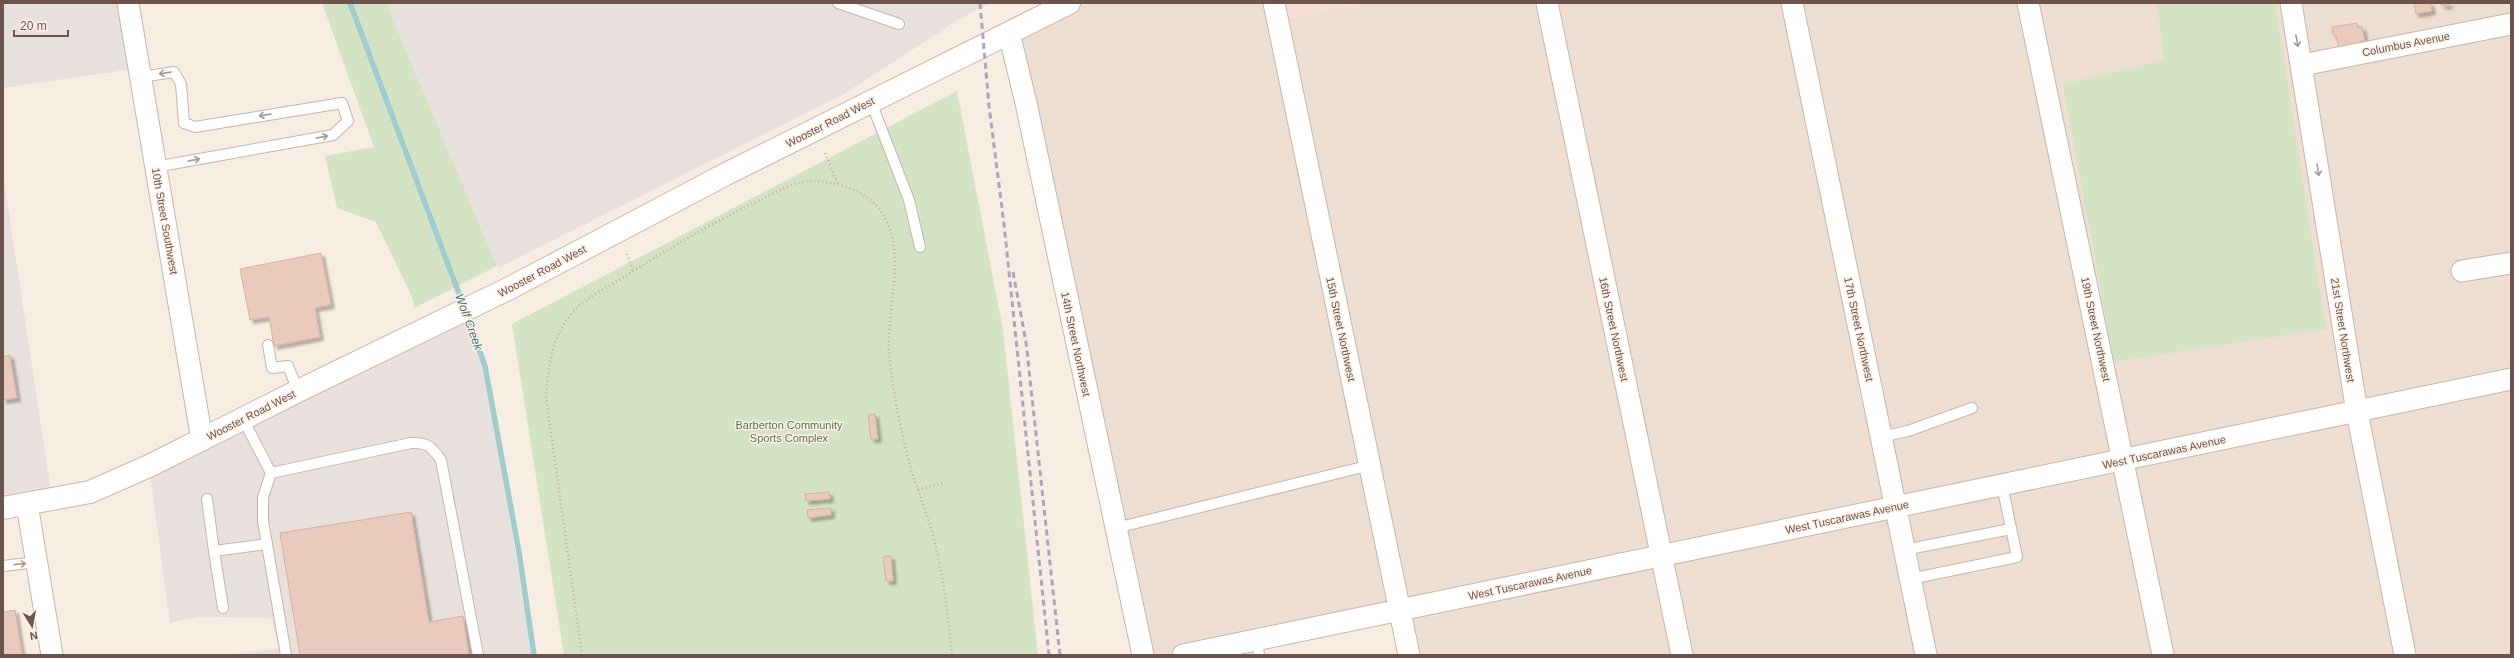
<svg xmlns="http://www.w3.org/2000/svg" width="2514" height="658" viewBox="0 0 2514 658" font-family="Helvetica,sans-serif">
<style>
.residential{fill:#eeded1}
.commercial{fill:#f7ddd7}
.industrial{fill:#e8e0dc}
.green{fill:#d3e3c3}
.lines{fill:none;stroke-linecap:round;stroke-linejoin:round}
.stream{stroke:#a1ccce;stroke-width:5.5}
.building{fill:#eacabd;stroke:#dab0a0;filter:url(#shadow)}
.lane-casing{stroke:#c7b4ab;stroke-width:12}
.street-casing{stroke:#c7b4ab;stroke-width:23}
.secondary-casing{stroke:#ccb6ab;stroke-width:24}
.path{stroke:#ceaea1;stroke-width:2.5;stroke-dasharray:1 3;stroke-linecap:butt}
.lane{stroke:#fff;stroke-width:10}
.street{stroke:#fff;stroke-width:21}
.secondary{stroke:#fff;stroke-width:22}
.rail{stroke:#afa3bf;stroke-width:3;stroke-dasharray:6 4;stroke-linecap:butt}
.oneway{stroke:#a79894}
.labels{text-anchor:middle;stroke-width:3;stroke-linejoin:round;paint-order:stroke}
.street-label{font-size:11px;fill:#6c544c;stroke:#fcf1e7}
.park-label{font-size:11px;fill:#5b7649;stroke:#fcf1e7}
.water-label{font-size:12px;font-style:italic;fill:#467376;stroke:#fcf1e7}
</style>
<defs>
<filter id="shadow"><feDropShadow dx="3.5" dy="3.5" stdDeviation="1" flood-color="#0004"/></filter>
</defs>
<rect width="100%" height="100%" fill="#f8ede2"/>
<polygon class="residential" points="1068,3 1274,3 1278,20 1367,3 2511,3 2511,655 1409,655 1400,610 1183,655 1143,655 1009,33"/>
<polygon class="commercial" points="1274,3 1367,3 1278,20"/>
<g class="industrial">
<polygon points="3,3 128,3 140,68 3,88"/>
<polygon points="386,3 992,3 961,18 844,94 498,268"/>
<polygon points="3,174 52,499 3,508"/>
<polygon points="464,311 485,366 532,655 226,655 279,648 271,618 198,617 170,623 149,466"/>
</g>
<g class="green">
<polygon points="322,3 386,3 497,266 414,308 413,299 376,222 337,208 325,156 374,147"/>
<polygon points="2157,3 2275,3 2326,329 2114,362 2063,84 2164,60"/>
<polygon points="957,91 1003,330 1038,655 564,655 512,324"/>
</g>
<g class="lines">
<g class="stream">
<polyline points="350,3 464,307"/>
<polyline points="467,315 485,366 519,552 534,655"/>
</g>
</g>
<g class="building">
<polygon points="2414,3 2430,3 2432,11 2416,14"/>
<polygon points="2441,3 2449,3 2449,5 2442,6"/>
<polygon points="2357,23 2358,28 2362,27 2365,41 2360,41 2360,45 2339,49 2336,35 2333,35 2332,27"/>
<polygon points="321,253 331,305 315,308 320,337 274,346 269,317 250,320 240,269"/>
<polygon points="10,355 17,398 3,400 3,357"/>
<polygon points="875,414 878,439 871,439 868,415"/>
<polygon points="829,492 830,499 806,501 805,494"/>
<polygon points="831,508 831,515 808,518 807,510"/>
<polygon points="411,512 429,622 463,616 469,655 300,655 280,533"/>
<polygon points="891,556 893,581 886,581 883,557"/>
<polygon points="15,610 22,655 3,655 3,612"/>
</g>
<g class="lines">
<g class="lane-casing">
<g id="lane">
<polyline points="838,3 899,24"/>
<polyline points="141,77 174,72 181,84 184,123 195,127 342,103 348,121 333,135 155,167"/>
<polyline points="871,102 909,200 920,247"/>
<polyline points="268,345 272,368 288,366 298,391"/>
<polyline points="243,419 271,473 263,497 263,521 286,655"/>
<polyline points="1881,437 1908,431 1972,408"/>
<path d="M 271,473 L 411,443 C 427,442 432,447 441,460 L 478,655"/>
<polyline points="207,499 214,551 267,544"/>
<polyline points="1116,528 1371,465"/>
<polyline points="1904,550 2011,529"/>
<polyline points="214,551 223,608"/>
<polyline points="3,566 37,562"/>
<polyline points="1910,579 2017,557 2002,485"/>
<polyline points="1257,640 1259,655"/>
</g>
</g>
<g class="street-casing">
<g id="street">
<polyline points="128,3 202,440"/>
<polyline points="1274,3 1409,655"/>
<polyline points="1547,3 1682,655"/>
<polyline points="1792,3 1926,655"/>
<polyline points="2028,3 2163,655"/>
<polyline points="2291,3 2357,412 2405,655"/>
<polyline points="1009,33 1026,103 1143,655"/>
<polyline points="2302,65 2511,24"/>
<polyline points="2462,271 2511,263"/>
<polyline points="27,504 52,655"/>
<polyline points="1183,655 2511,379"/>
</g>
</g>
<g class="secondary-casing">
<polyline id="secondary" points="3,508 90,492 149,466 298,391 508,289 726,174 1069,3"/>
</g>
<g class="path">
<polyline points="825,153 838,184"/>
<polyline points="627,254 633,271"/>
<polyline points="918,490 942,483"/>
<path d="M 582,655 L 546,397 C 548,370 551,342 567,320 C 571,314 577,307 582,303 C 594,294 608,287 621,279 C 666,250 713,222 762,199 C 777,192 794,181 812,181 C 837,182 864,189 880,210 C 909,250 886,307 889,352 C 892,389 900,426 909,462 C 916,487 926,510 933,535 C 943,575 948,614 952,655"/>
</g>
<use href="#lane" class="lane"/>
<use href="#street" class="street"/>
<use href="#secondary" class="secondary"/>
<g class="rail">
<polyline points="980,3 989,106 1004,224 1049,655"/>
<polyline points="1013,272 1026,342 1060,655"/>
</g>
</g>
<defs><path id="oneway-shaft" d="M-6 0H5M1.5-3L5.5 0L1.5 3" fill="none" stroke-width="1.6" stroke-linecap="round" stroke-linejoin="round"/></defs>
<g class="oneway">
<use href="#oneway-shaft" transform="translate(2297 41) rotate(79)"/>
<use href="#oneway-shaft" transform="translate(165 73) rotate(172)"/>
<use href="#oneway-shaft" transform="translate(265 115) rotate(170)"/>
<use href="#oneway-shaft" transform="translate(322 137) rotate(-10)"/>
<use href="#oneway-shaft" transform="translate(194 160) rotate(-10)"/>
<use href="#oneway-shaft" transform="translate(2318 170) rotate(81)"/>
<use href="#oneway-shaft" transform="translate(20 564) rotate(-6)"/>
</g>
<g class="labels">
<g class="street-label">
<text transform="translate(2406 44) rotate(-11)" y="4">Columbus Avenue</text>
<text transform="translate(830 122) rotate(-27)" y="4">Wooster Road West</text>
<text transform="translate(165 221) rotate(80)" y="4">10th Street Southwest</text>
<text transform="translate(542 271) rotate(-28)" y="4">Wooster Road West</text>
<text transform="translate(1341 329) rotate(78)" y="4">15th Street Northwest</text>
<text transform="translate(1614 329) rotate(78)" y="4">16th Street Northwest</text>
<text transform="translate(1859 329) rotate(78)" y="4">17th Street Northwest</text>
<text transform="translate(2096 329) rotate(78)" y="4">19th Street Northwest</text>
<text transform="translate(2343 330) rotate(81)" y="4">21st Street Northwest</text>
<text transform="translate(1076 344) rotate(78)" y="4">14th Street Northwest</text>
<text transform="translate(251 415) rotate(-27)" y="4">Wooster Road West</text>
<text transform="translate(2164 452) rotate(-12)" y="4">West Tuscarawas Avenue</text>
<text transform="translate(1847 517) rotate(-12)" y="4">West Tuscarawas Avenue</text>
<text transform="translate(1530 583) rotate(-12)" y="4">West Tuscarawas Avenue</text>
</g>
<g class="park-label">
<text x="789" y="429">Barberton Community<tspan x="789" dy="13">Sports Complex</tspan></text>
</g>
<g class="water-label">
<text transform="translate(469 322) rotate(70)" y="4">Wolf Creek</text>
</g>
</g>
<rect width="2514" height="658" fill="none" stroke="#6c544c" stroke-width="8"/>
<g transform="translate(32 626) rotate(169)" stroke="#fcf1e7" stroke-width="3" paint-order="stroke">
<path d="M0-3L7 15L0 10L-7 15Z" fill="#6c544c"/>
<text y="-6" font-size="11" font-weight="bold" text-anchor="middle" fill="#6c544c">N</text>
</g>
<path d="M14 30v6h54v-6" fill="none" stroke="#6c544c" stroke-width="2"/>
<text x="20" y="30" font-size="12" fill="#6c544c" stroke="#fcf1e7" stroke-width="3" paint-order="stroke">20 m</text>
</svg>
